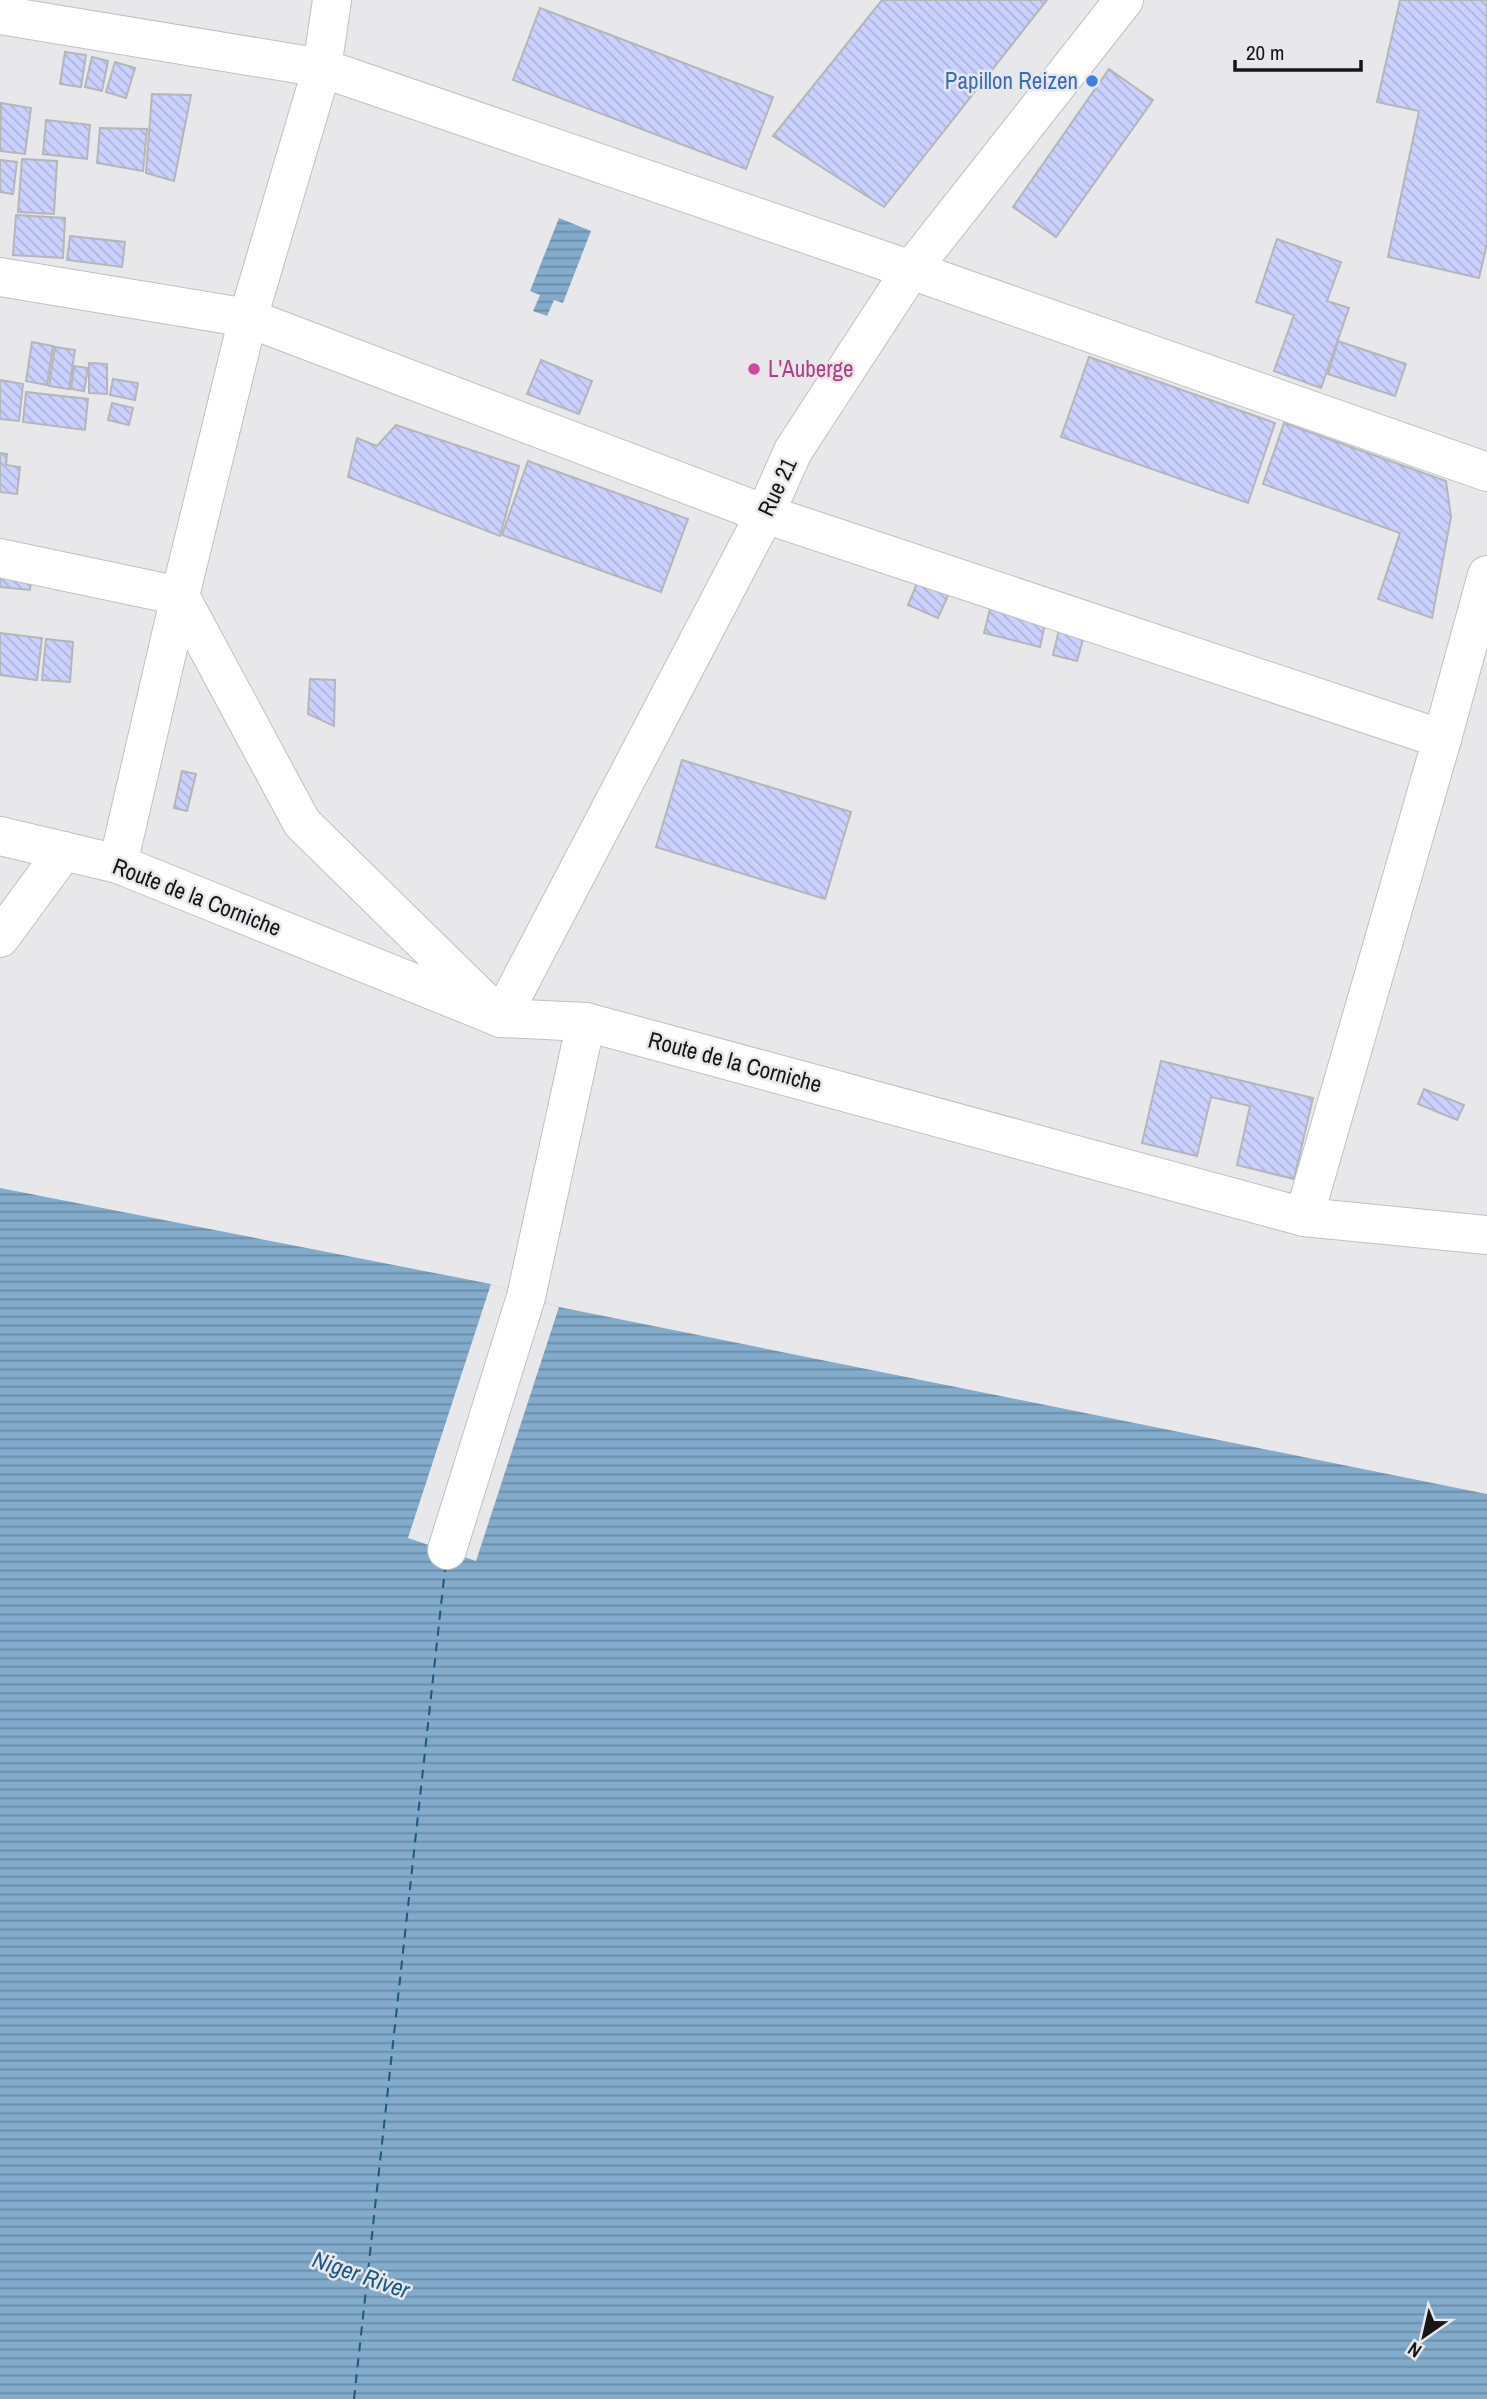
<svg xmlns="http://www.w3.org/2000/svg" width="1487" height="2399" viewBox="0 0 1487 2399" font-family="'Archivo Narrow',sans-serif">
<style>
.water{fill:url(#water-rules)}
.pier{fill:#e8e8ea}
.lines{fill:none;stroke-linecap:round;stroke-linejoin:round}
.ferry{stroke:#1a5984;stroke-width:2;stroke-dasharray:9 7;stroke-linecap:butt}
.building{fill:url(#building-back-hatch);stroke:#b5b6b7;stroke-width:2}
.minor-casing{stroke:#bfc0c1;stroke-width:40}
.minor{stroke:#fff;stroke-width:38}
.shop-dot{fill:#3f7fe0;stroke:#e8e8ea;stroke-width:2.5}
.hotel-dot{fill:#d1479c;stroke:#e8e8ea;stroke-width:2.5}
.labels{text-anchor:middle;stroke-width:5;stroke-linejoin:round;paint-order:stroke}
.shop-label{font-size:23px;fill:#366cbe;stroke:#e8e8ea;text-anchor:end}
.hotel-label{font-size:23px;fill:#b23c85;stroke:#e8e8ea;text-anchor:start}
.street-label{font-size:23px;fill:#161617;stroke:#e8e8ea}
.water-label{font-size:24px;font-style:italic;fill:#1a5984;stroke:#e8e8ea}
</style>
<defs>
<pattern id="water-rules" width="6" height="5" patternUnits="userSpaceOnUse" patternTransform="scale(1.75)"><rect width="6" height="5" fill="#83abcb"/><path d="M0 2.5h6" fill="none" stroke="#6a8aa4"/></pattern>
<pattern id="building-back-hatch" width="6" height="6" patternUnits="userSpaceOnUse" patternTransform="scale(1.75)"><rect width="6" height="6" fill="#cad1ff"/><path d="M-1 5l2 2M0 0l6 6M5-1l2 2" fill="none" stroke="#adb3da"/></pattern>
</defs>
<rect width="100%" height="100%" fill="#e8e8ea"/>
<g class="water">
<polygon points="559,218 591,231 563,303 554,300 547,316 533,311 540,295 530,291"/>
<polygon points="0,1188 491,1284 559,1307 1487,1494 1487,2399 0,2399"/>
</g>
<polygon class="pier" points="491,1284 559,1307 476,1561 408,1538"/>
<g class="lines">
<polyline class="ferry" points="354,2399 445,1569"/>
</g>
<g class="building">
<polygon points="882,0 1047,0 884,207 773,136"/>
<polygon points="1400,0 1487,0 1487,243 1479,278 1388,257 1419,111 1377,102"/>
<polygon points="540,8 773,97 746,169 513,80"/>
<polygon points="65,52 86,55 81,87 60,84"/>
<polygon points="92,57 108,61 102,91 85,87"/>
<polygon points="115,62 135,68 126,98 106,92"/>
<polygon points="1109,69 1153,100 1056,237 1013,207"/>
<polygon points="152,94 191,95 174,181 146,173"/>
<polygon points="1,103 31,108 25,154 0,151"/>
<polygon points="46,120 90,125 87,159 43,154"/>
<polygon points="100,128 147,129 143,171 97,163"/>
<polygon points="22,159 57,161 54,214 18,212"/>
<polygon points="0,160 17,162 13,194 0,192"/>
<polygon points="16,215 65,218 63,258 13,255"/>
<polygon points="70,236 125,242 122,267 67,260"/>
<polygon points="1277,239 1341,262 1327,301 1349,308 1321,388 1274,371 1294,315 1256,302"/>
<polygon points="1338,341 1406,364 1395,396 1328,374"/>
<polygon points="32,342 53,346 47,385 26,381"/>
<polygon points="55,347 75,350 69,389 49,386"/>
<polygon points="1089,357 1275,423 1248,503 1061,437"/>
<polygon points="541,360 592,381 579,414 527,394"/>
<polygon points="89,363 107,364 107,394 89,393"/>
<polygon points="74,366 88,368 84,391 71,389"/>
<polygon points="113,379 138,383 135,400 110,395"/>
<polygon points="0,380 23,384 19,421 0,419"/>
<polygon points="26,392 88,399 85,430 23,422"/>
<polygon points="112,403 133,408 129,425 108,420"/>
<polygon points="1284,423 1446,481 1451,517 1432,618 1378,599 1400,533 1263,484"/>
<polygon points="396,425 519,466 500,536 348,477 357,438 377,446"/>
<polygon points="0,453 7,454 6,465 20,467 17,494 0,492"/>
<polygon points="528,461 688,519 661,592 502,535"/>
<polygon points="0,563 33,567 30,590 0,587"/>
<polygon points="920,576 951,589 938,618 908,605"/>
<polygon points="991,605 1046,619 1040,647 984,633"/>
<polygon points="1059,630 1084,636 1077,661 1053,655"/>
<polygon points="0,633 42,638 37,680 0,675"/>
<polygon points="46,639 73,642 70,682 42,680"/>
<polygon points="310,679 335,680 334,726 308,714"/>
<polygon points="682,760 851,812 825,899 656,847"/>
<polygon points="182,771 196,774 187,811 174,808"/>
<polygon points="1161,1061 1313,1098 1294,1179 1237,1165 1250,1106 1211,1097 1197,1156 1142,1143"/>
<polygon points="1424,1089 1464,1105 1457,1120 1418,1104"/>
</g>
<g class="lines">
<g class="minor-casing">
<g id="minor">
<polyline points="0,15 322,68 911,270 1487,472"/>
<polyline points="0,277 248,318 765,514 1442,739"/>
<polyline points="0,558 180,596 302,823 501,1018 765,514 793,451 911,270 1124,0"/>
<polyline points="0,836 118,864 501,1018 586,1022 1304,1217 1487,1235"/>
<polyline points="118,864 180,596 248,318 322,68 332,0"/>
<polyline points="0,938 64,851"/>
<polyline points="1304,1217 1442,739 1487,575"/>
<polyline points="447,1550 526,1297 586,1022"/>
</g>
</g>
<use href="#minor" class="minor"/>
</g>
<circle class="shop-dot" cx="1092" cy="81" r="7"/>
<circle class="hotel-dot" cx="754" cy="369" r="7"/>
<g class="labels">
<g class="shop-label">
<text x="1078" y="89">Papillon Reizen</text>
</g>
<g class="hotel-label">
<text x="768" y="377">L'Auberge</text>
</g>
<g class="street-label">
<text transform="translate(777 487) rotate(-65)" y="8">Rue 21</text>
<text transform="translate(197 897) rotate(21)" y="8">Route de la Corniche</text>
<text transform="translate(735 1062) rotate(15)" y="8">Route de la Corniche</text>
</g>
<g class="water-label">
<text transform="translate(361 2275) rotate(19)" y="8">Niger River</text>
</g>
</g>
<g transform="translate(1424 2336) rotate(214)" stroke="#e8e8ea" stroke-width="5" paint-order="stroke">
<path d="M0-5L12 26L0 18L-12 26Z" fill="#161617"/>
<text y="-10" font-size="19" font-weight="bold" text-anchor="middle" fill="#161617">N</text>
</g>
<path d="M1235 60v10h126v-10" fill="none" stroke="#161617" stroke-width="3.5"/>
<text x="1246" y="60" font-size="21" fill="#161617" stroke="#e8e8ea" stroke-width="5" paint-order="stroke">20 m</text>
</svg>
